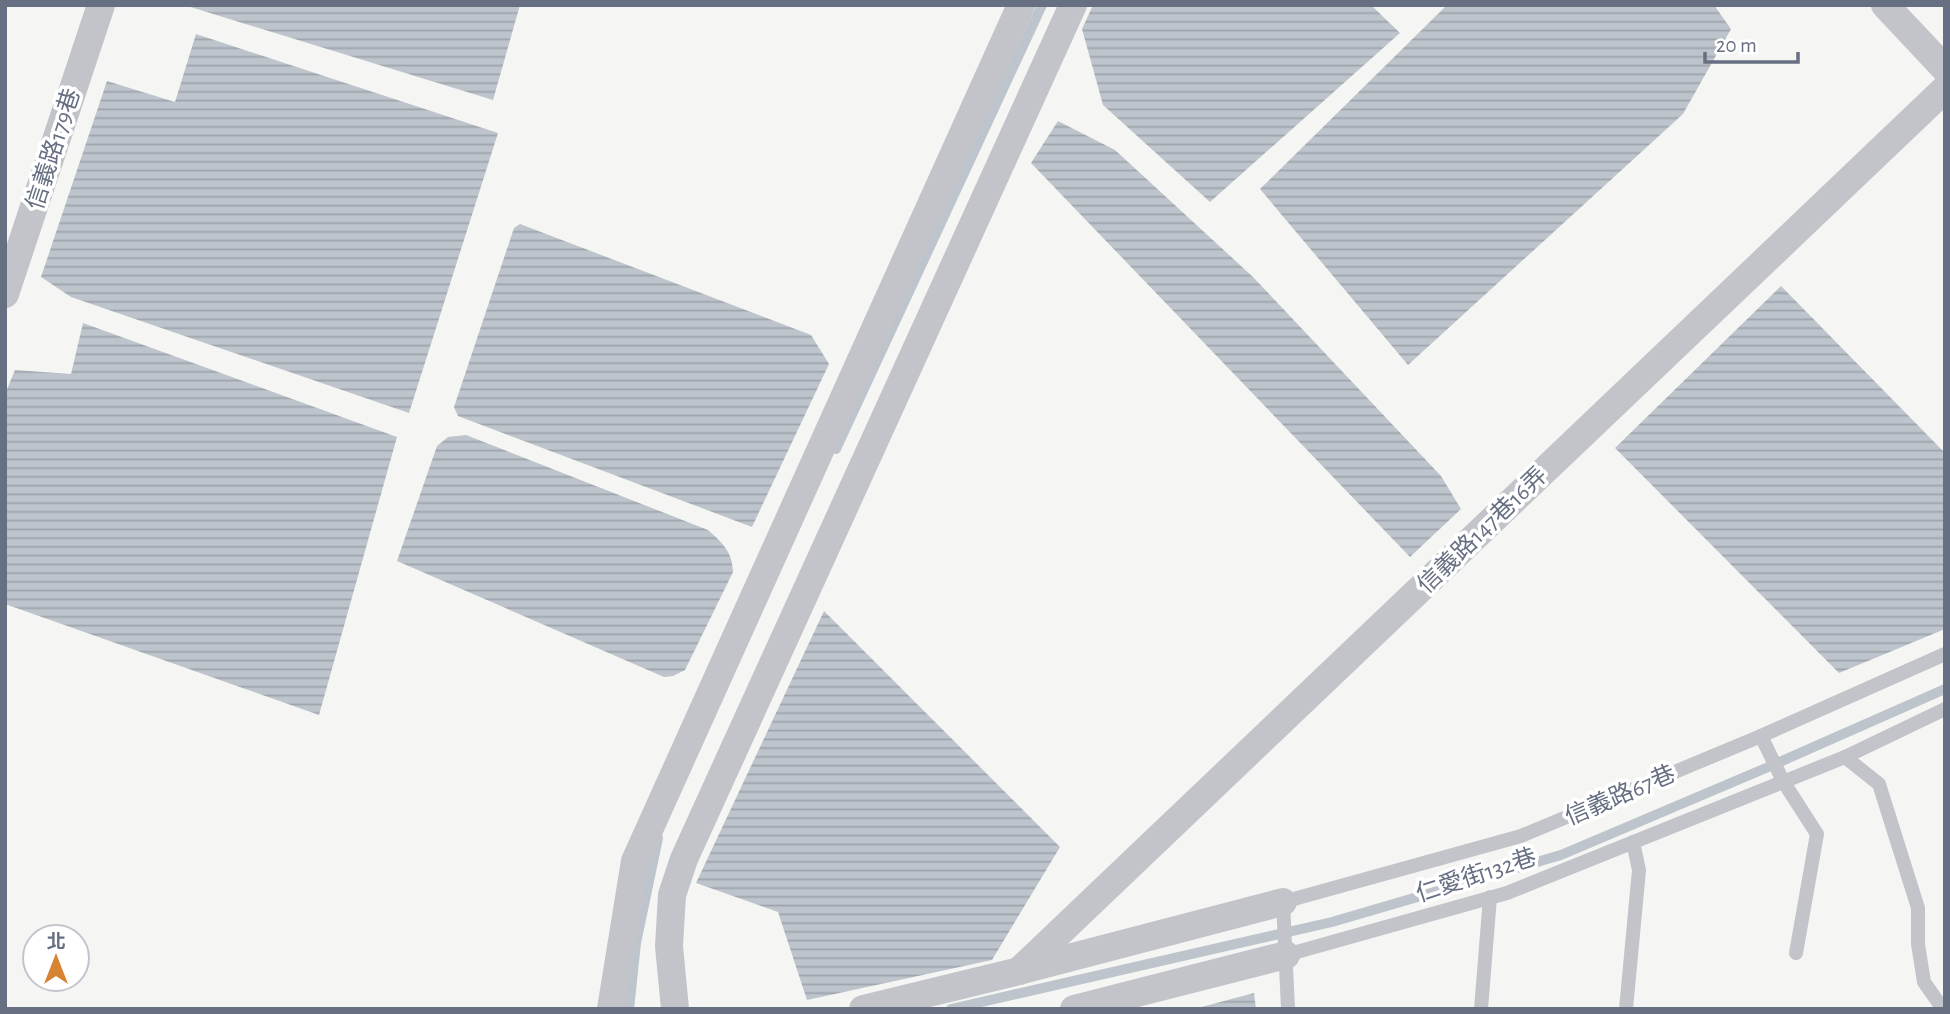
<svg xmlns="http://www.w3.org/2000/svg" width="1950" height="1014" viewBox="0 0 1950 1014" font-family="'Alegreya Sans','Noto Sans TC',sans-serif">
<style>
.water{fill:url(#water-rules)}
.lines{fill:none;stroke-linecap:round;stroke-linejoin:round}
.stream{stroke:#bec4cb;stroke-width:10}
.service{stroke:#c2c4c9;stroke-width:14}
.minor{stroke:#c2c4c9;stroke-width:28}
.labels{text-anchor:middle;stroke-width:7;stroke-linejoin:round;paint-order:stroke}
.street-label{font-size:24px;fill:#676f82;stroke:#fff}
</style>
<defs>
<pattern id="water-rules" width="6" height="5" patternUnits="userSpaceOnUse" patternTransform="scale(1.75)"><rect width="6" height="5" fill="#bec4cb"/><path d="M0 2.5h6" fill="none" stroke="#9ea3aa"/></pattern>
</defs>
<rect width="100%" height="100%" fill="#f5f6f3"/>
<g class="water">
<polygon points="184,5 520,5 493,100"/>
<polygon points="1093,5 1371,5 1400,33 1210,202 1103,105 1082,29"/>
<polygon points="1447,5 1714,5 1731,29 1683,114 1408,365 1260,189"/>
<polygon points="196,34 498,133 409,413 71,297 41,277 107,81 175,102"/>
<polygon points="1058,121 1115,150 1253,277 1441,476 1461,509 1410,557 1031,163"/>
<polygon points="520,224 811,335 829,364 752,527 458,416 454,407 514,228"/>
<polygon points="1781,286 1945,453 1945,629 1839,673 1615,448"/>
<polygon points="83,323 397,437 319,715 5,604 5,394 15,370 71,374"/>
<path d="M 466,435 L 708,530 C 723,543 732,552 733,572 L 685,670 L 673,676 L 664,677 L 397,561 L 437,446 L 448,437 Z"/>
<polygon points="824,611 1060,847 992,960 807,1000 778,912 696,883"/>
<polygon points="1254,993 1256,1009 1194,1009"/>
</g>
<g class="lines">
<g class="stream">
<polyline points="836,449 1042,5"/>
<polyline points="629,1009 636,943 658,838"/>
<polyline points="951,1009 1332,922 1561,855 1766,768 1945,689"/>
</g>
<g class="service">
<polyline points="1761,736 1783,781 1817,834 1796,953"/>
<polyline points="1845,757 1879,784 1918,908 1918,944 1924,982 1943,1009"/>
<polyline points="1286,955 1507,893 1845,757 1945,709"/>
<polyline points="1288,1009 1283,902 1521,836 1761,736 1945,654"/>
<polyline points="1481,1009 1490,897"/>
<polyline points="1626,1009 1639,870 1633,842"/>
</g>
<g class="minor">
<polyline points="1885,5 1945,69"/>
<polyline points="5,294 101,5"/>
<polyline points="1019,971 1945,89"/>
<polyline points="611,1009 635,861 1021,5"/>
<polyline points="675,1009 669,946 672,895 684,859 1073,5"/>
<polyline points="863,1009 1019,971 1283,902"/>
<polyline points="1074,1009 1286,955"/>
</g>
</g>
<g class="labels">
<g class="street-label">
<text transform="translate(53 149) rotate(-72)" y="8">信義路179巷</text>
<text transform="translate(1482 530) rotate(-44)" y="8">信義路147巷16弄</text>
<text transform="translate(1620 795) rotate(-23)" y="8">信義路67巷</text>
<text transform="translate(1476 875) rotate(-18)" y="8">仁愛街132巷</text>
</g>
</g>
<rect width="1950" height="1014" fill="none" stroke="#676f82" stroke-width="14"/>
<g transform="translate(56 958)"><circle r="33" fill="#ffffff" stroke="#c2c5cd" stroke-width="2"/>
<path d="M0-5L12 26L0 18L-12 26Z" fill="#d68334"/>
<text y="-10" font-size="19" font-weight="bold" text-anchor="middle" fill="#676f82">北</text>
</g>
<path d="M1705 52v10h93v-10" fill="none" stroke="#676f82" stroke-width="3.5"/>
<text x="1716" y="52" font-size="21" fill="#676f82" stroke="#ffffff" stroke-width="5" paint-order="stroke">20 m</text>
</svg>
